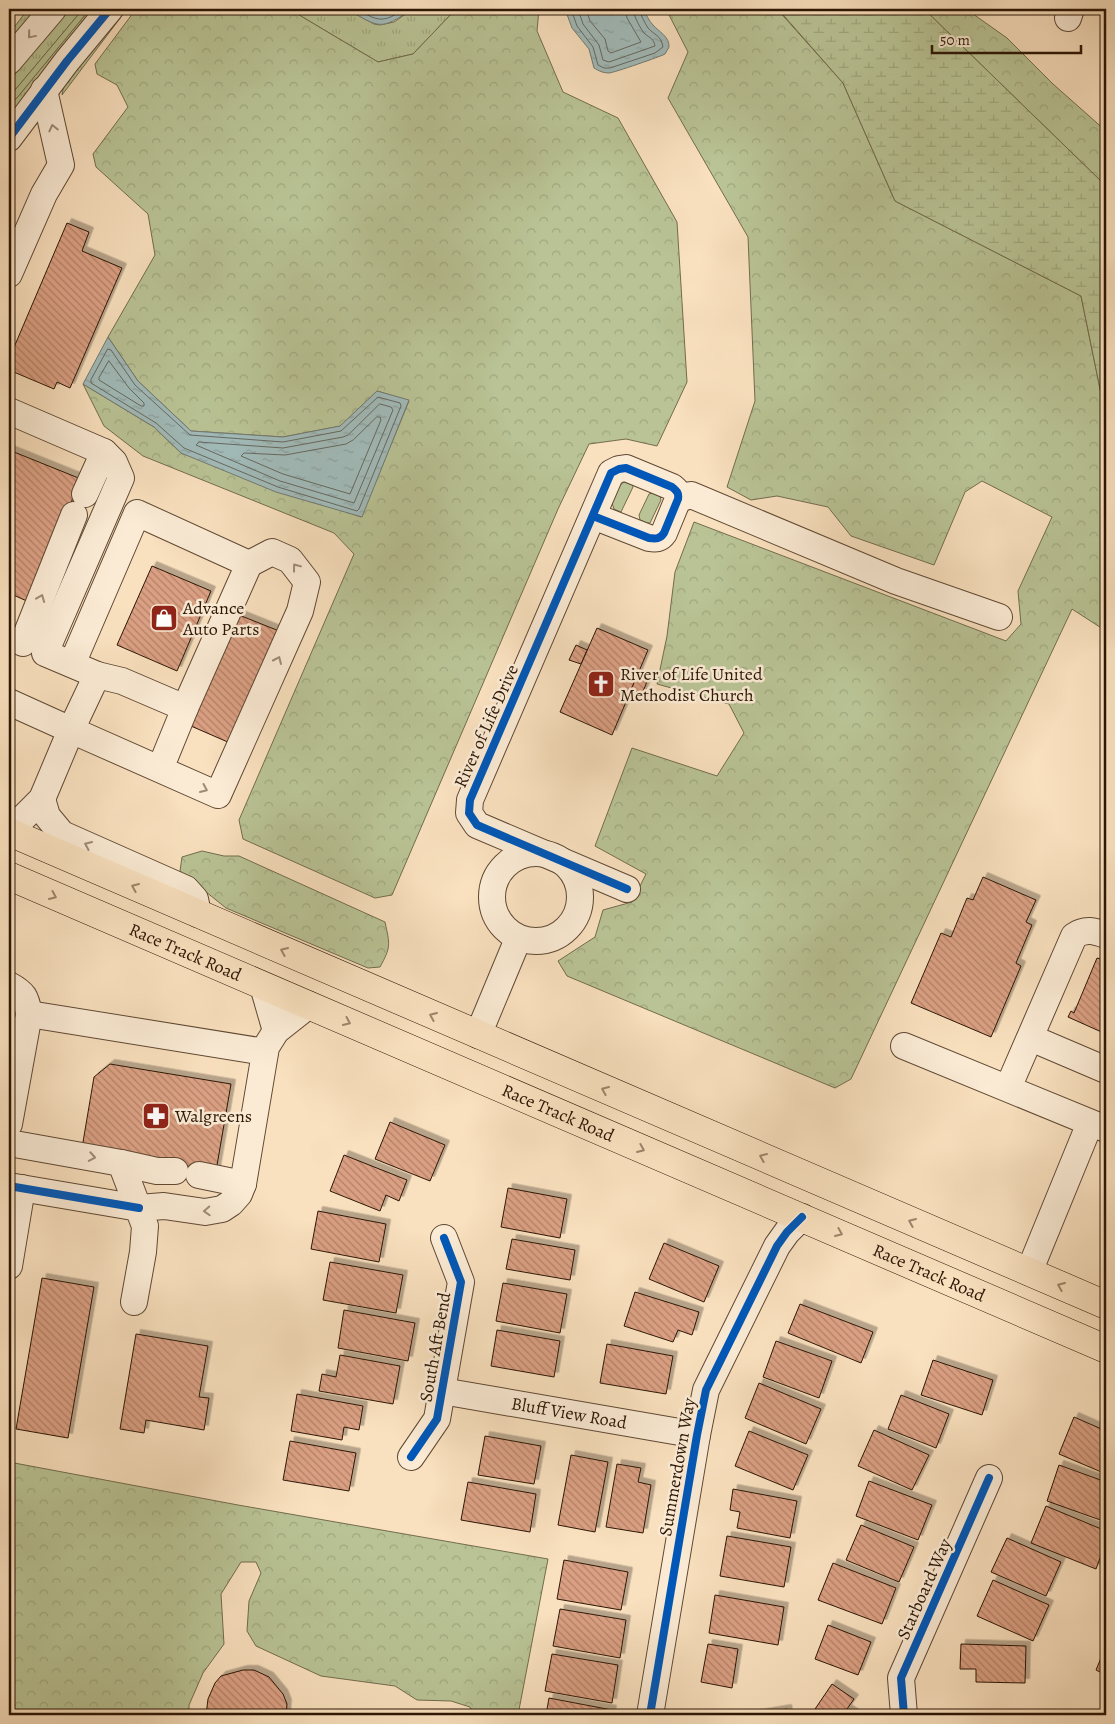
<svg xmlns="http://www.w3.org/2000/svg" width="1115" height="1724" viewBox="0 0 1115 1724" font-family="Alegreya,serif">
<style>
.grass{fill:url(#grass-tufts);stroke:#726c4d}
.forest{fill:url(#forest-crowns);stroke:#726c4d}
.wetland{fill:url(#wetland-marsh);stroke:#726c4d}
.green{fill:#b9c395;stroke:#726c4d}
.water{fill:url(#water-ripples);stroke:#727972}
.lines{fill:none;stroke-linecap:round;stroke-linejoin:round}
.shore{stroke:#666860;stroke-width:1}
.building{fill:url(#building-back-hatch);stroke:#2c1605;filter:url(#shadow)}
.minor-casing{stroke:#5f4833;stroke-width:28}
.major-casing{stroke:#2c1605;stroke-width:29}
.minor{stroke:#fbebd5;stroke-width:26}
.major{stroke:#f9e0be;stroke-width:28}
.cycleway-casing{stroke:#fbebd5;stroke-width:11}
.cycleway{stroke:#0057b8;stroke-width:8}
.oneway{stroke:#9e8b77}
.oneway2{stroke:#9d856b}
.labels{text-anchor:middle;stroke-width:5;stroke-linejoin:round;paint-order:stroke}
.poi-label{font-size:18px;fill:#2c1605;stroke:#fbebd5;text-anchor:start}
.street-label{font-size:18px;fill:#2c1605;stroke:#fbebd5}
</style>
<defs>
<pattern id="grass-tufts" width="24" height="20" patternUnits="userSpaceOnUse" patternTransform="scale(1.25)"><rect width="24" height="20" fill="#b9c395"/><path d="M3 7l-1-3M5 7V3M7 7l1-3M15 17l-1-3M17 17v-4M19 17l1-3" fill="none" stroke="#9fa77f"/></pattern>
<pattern id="forest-crowns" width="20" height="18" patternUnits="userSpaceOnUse" patternTransform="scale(1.25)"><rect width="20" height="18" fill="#b9c395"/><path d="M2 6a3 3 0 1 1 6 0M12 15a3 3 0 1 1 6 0" fill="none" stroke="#9fa77f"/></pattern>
<pattern id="wetland-marsh" width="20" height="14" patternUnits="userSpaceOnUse" patternTransform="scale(1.25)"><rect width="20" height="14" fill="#b9c395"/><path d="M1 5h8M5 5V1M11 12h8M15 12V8" fill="none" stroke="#9fa77f"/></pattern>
<pattern id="water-ripples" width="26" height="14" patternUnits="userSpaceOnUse" patternTransform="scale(1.25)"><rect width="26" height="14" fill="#a1bbba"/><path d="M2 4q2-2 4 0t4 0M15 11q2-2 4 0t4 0" fill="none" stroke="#8ba09e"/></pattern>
<pattern id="building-back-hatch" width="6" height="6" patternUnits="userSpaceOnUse" patternTransform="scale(1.25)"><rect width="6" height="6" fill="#dba083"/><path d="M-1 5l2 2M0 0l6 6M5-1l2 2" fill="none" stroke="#b28169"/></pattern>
<filter id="shadow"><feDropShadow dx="4.5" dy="-4.5" stdDeviation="0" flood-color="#0004"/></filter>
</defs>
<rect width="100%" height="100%" fill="#f9e0be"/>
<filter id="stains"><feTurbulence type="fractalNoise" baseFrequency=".004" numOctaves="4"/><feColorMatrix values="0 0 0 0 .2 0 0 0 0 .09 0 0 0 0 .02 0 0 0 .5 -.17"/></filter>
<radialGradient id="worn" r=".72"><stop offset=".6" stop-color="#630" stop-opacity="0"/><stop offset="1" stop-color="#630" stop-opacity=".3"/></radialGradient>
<g class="grass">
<polygon points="28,9 37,9 9,43 9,34"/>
<polygon points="69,9 83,9 10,96 9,100 11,101 16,99 90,9 99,9 19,106 9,110 9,82 55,23"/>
<polygon points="122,9 127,9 62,95 64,84"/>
<polygon points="289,9 347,9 374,24 380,25 394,22 413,9 456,9 413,54 378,62"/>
</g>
<g class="forest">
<polygon points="136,9 289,9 378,62 413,54 456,9 539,9 537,31 563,92 618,118 677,222 687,382 657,446 626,439 589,444 558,509 392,895 375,898 243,839 239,820 354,554 334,533 143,456 104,426 83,384 154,427 181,453 361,517 409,401 377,391 341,426 283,437 191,431 138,381 108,337 155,255 148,214 96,167 93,154 128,107 117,85 97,74 95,64"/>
<polygon points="666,9 777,9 843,83 895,201 1081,296 1106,418 1106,631 1072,609 851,1079 835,1088 567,976 558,961 595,937 603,910 632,902 646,874 595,846 632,748 717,776 744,733 729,704 657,684 667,636 675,572 694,522 1006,641 1021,624 1018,591 1052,517 982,481 965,492 934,565 851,536 828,507 777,496 751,500 727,487 755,401 748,237 668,98 688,52"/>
<polygon points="924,9 966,9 1007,38 1053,84 1106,131 1106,186"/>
<path d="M 202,851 L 224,856 L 239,856 L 385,922 C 390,945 391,947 380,967 L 368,968 L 226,908 L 180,871 L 182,857 Z"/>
<polygon points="9,1462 238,1505 548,1559 518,1715 474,1715 470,1707 451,1701 417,1700 395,1686 321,1676 256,1646 247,1631 249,1601 261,1573 256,1562 241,1562 221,1594 224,1644 203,1673 189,1705 189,1715 9,1715"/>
</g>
<polygon class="wetland" points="778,9 924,9 1106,186 1106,418 1081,296 895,201 843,83"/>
<g class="green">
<polygon points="83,9 90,9 16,99 11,101 9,100 10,96"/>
<polygon points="624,482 632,484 633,487 621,512 614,509 612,503 619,486"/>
<polygon points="652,493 660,496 661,500 650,523 647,523 640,520 639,515 649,494"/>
</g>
<g class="water">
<path d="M 347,9 L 413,9 C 380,30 381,29 347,9 Z"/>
<path d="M 565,9 L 643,9 C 646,14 649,21 653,25 C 658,31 670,37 669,47 C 668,49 666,52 665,54 C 662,56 613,73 609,73 C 603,73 599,71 594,68 L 589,49 L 572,28 Z"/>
<polygon points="108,337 138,381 191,431 283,437 340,426 377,391 409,400 362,517 276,492 181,453 154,427 83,384"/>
</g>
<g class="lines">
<g class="shore">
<path d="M 357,9 C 378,22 384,23 404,9"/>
<path d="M 571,9 L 577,26 L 593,47 L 598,65 L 604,68 L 610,68 L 655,53 L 663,47 C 661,35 654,35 648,28 C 645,23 640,14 639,9"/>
<path d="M 578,9 L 583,24 L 599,45 L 603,60 L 609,62 L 655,46 C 654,39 650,38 645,34 C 641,30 633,15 633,9"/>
<polyline points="586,9 590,21 605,39 608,51 611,53 641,42 627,18 625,9"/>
<polygon points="108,349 111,350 135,385 190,435 283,442 341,431 378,397 400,403 401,406 359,509 357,511 278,487 184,448 156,423 91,383 91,380"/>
<polygon points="109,361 129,388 144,403 144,406 141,406 99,380 99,378"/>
<polygon points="380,404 391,407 393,410 354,503 280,481 196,445 199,442 283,448 343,437 348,435"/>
<polygon points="377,417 380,417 381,420 350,494 283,474 241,456 244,453 285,455 346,444 353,440"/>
</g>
</g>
<g class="building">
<polygon points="67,223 89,232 82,251 122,268 70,388 57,382 54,389 9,370 9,359"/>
<polygon points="9,450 81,479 29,602 9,593"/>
<polygon points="152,566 211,591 177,671 117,645"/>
<polygon points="239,615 279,631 230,743 191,726"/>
<polygon points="597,628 648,650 612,735 560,712"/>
<polygon points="576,645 587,650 581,664 569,660"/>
<polygon points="638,675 648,679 642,694 631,689"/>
<polygon points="983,877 1036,900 1026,922 1032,925 1016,963 1021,966 991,1037 911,1003 941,933 951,937 967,898 973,900"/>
<polygon points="1097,958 1106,961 1106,1034 1068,1017 1071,1011 1074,1013"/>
<polygon points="110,1064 231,1084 216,1171 82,1148 94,1077"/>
<polygon points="390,1122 445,1145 430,1181 375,1159"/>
<polygon points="344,1155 407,1180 399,1201 386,1195 380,1211 330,1191"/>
<polygon points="508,1188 567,1199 560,1238 501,1227"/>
<polygon points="318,1211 386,1224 379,1262 311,1249"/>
<polygon points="512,1239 575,1250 570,1280 506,1269"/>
<polygon points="664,1243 719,1266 704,1302 649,1279"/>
<polygon points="330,1262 403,1275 396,1313 323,1300"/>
<polygon points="42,1278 94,1287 68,1438 16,1429"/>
<polygon points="503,1283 567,1294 560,1333 496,1321"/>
<polygon points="635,1292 699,1312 692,1335 678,1330 673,1342 624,1326"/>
<polygon points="800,1304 873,1332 861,1363 788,1333"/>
<polygon points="344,1310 415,1323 408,1361 338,1348"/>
<polygon points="497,1330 560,1341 554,1377 491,1366"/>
<polygon points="136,1334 208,1346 199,1397 209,1398 204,1430 146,1420 144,1433 120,1429"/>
<polygon points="776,1341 832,1361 819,1398 763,1377"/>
<polygon points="607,1344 673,1356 666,1394 600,1383"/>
<polygon points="340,1355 400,1366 393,1404 319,1391 322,1374 336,1377"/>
<polygon points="933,1360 993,1380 982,1415 921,1395"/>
<polygon points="759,1383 821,1409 806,1444 745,1418"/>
<polygon points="297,1394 363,1406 359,1430 344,1427 342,1440 291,1431"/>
<polygon points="901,1395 949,1414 936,1448 888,1429"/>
<polygon points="1074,1417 1106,1431 1106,1474 1059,1454"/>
<polygon points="874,1430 929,1455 912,1490 858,1466"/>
<polygon points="749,1431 808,1455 793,1490 735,1466"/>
<polygon points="485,1436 541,1446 534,1484 478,1475"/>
<polygon points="290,1441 356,1453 349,1491 283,1480"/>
<polygon points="571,1455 608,1462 595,1532 558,1525"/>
<polygon points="617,1464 641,1468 638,1482 651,1485 643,1533 606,1527"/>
<polygon points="1059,1465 1106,1482 1106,1522 1047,1501"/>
<polygon points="869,1481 932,1505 918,1540 856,1516"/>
<polygon points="468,1482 536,1494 530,1532 461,1520"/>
<polygon points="733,1489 797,1501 790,1538 737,1528 740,1512 730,1510"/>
<polygon points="1046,1506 1106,1531 1106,1542 1096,1569 1031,1543"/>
<polygon points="861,1525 914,1547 899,1582 846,1560"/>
<polygon points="727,1536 791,1547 784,1587 720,1576"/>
<polygon points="1007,1538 1061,1562 1046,1596 991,1572"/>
<polygon points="564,1560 628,1572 621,1610 557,1599"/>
<polygon points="833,1563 896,1588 882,1624 818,1600"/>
<polygon points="993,1580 1049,1605 1033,1641 977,1616"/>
<polygon points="715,1595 784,1607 778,1645 709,1633"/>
<polygon points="560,1609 626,1620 620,1658 553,1646"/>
<polygon points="828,1625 871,1642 858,1675 815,1659"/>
<polygon points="708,1644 738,1649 732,1688 701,1682"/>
<polygon points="961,1644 1026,1646 1025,1683 976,1682 976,1669 960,1669"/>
<polygon points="1106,1646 1106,1675 1096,1670"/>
<polygon points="552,1654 618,1665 612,1703 545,1691"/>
<polygon points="243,1670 254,1670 269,1677 283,1694 287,1704 286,1715 206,1715 208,1699 215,1683 221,1676"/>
<polygon points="832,1684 854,1699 847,1709 856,1715 811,1715"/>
<polygon points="549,1698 612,1710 611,1715 546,1715"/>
<polygon points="787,1709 788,1715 751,1715"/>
</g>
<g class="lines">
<g class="minor-casing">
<g id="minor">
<polyline points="1068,18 1071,9"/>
<polyline points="9,61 53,9"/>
<polyline points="9,138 67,61 110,9"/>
<polyline points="9,274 44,194 61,165 44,90"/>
<polyline points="9,411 104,452 114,462 121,478 45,653 97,675 71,730 218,795 300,611 307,582 290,560 272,552 249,564 185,708 160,769"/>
<polyline points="85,494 104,452"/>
<polyline points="678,499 691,495 896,581 999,617"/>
<path d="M 593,516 L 649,538 C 656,539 660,539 664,533 L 678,499 C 679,493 677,491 672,487 L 626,468 L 619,469 L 611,473 L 470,800 L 469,813 L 477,825 L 627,889"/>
<polyline points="23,643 74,515"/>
<polyline points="72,664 137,513 249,564"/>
<polyline points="97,675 122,681 185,708"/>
<polyline points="9,702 71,730 42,799 23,818 9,824"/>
<polyline points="42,799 47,816 62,834 186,889 195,899 198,914"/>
<circle cx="536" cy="897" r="44"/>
<path d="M 9,985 C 24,993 26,997 29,1014 L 9,1124"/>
<polyline points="263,986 276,1031"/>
<polyline points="29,1014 265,1052"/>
<polyline points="478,1035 518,939"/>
<polyline points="1031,1038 1106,1070"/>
<polyline points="904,1046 1106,1129"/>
<path d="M 1008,1088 L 1074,936 C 1085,928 1095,931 1106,935"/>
<polyline points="9,1143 121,1163 157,1171 175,1171"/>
<polyline points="121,1163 145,1226 143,1252 134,1302"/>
<polyline points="199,1175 243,1184"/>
<polyline points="9,1186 139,1208 164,1206 205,1212 222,1209 231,1203 239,1194 243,1184 266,1047 276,1031 309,1005"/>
<polyline points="9,1266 22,1188"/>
<polyline points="1029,1272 1090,1123"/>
<path id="s1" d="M 442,1391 L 697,1435"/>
<polyline points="411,1457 437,1419 461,1282 444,1238"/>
<polyline points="650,1715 697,1435 706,1390 777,1246 787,1232 802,1217"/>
<polyline points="904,1715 901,1678 989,1478"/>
</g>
</g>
<g class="major-casing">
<g id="major">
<polyline points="9,832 1106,1305"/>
<path id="s2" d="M 9,876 L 1106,1349"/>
</g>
</g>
<use href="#minor" class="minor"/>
<use href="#major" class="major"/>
<g class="cycleway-casing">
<g id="cycleway">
<polyline points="9,138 67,61 110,9"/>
<path d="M 593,516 L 649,538 C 656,539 660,539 664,533 L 678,499 C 679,493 677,491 672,487 L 626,468 L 619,469 L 611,473 L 470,800 L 469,813 L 477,825 L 627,889"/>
<polyline points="9,1186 139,1208"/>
<polyline points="411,1457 437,1419 461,1282 444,1238"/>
<polyline points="650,1715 697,1435 706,1390 777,1246 787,1232 802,1217"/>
<polyline points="904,1715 901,1678 989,1478"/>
</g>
</g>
<use href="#cycleway" class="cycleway"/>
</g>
<defs><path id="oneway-chevron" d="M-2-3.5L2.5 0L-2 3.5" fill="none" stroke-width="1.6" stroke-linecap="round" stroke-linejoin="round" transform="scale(1.25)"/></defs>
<g class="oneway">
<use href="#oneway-chevron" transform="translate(31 35) rotate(130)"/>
<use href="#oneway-chevron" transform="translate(53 128) rotate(-103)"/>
<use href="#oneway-chevron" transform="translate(296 567) rotate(-127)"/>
<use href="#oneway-chevron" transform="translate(41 598) rotate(-68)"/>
<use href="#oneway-chevron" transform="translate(278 660) rotate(-66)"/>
<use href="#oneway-chevron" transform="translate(204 789) rotate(24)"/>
<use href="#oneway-chevron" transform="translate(88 845) rotate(-156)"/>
<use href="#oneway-chevron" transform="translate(92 1157) rotate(10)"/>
<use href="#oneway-chevron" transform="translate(207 1211) rotate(177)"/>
</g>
<g class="oneway2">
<use href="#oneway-chevron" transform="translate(135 887) rotate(-157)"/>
<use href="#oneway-chevron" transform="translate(53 896) rotate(24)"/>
<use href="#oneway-chevron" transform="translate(284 951) rotate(-157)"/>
<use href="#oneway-chevron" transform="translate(433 1016) rotate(-157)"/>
<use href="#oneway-chevron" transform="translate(347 1022) rotate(24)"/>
<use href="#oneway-chevron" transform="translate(605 1090) rotate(-157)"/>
<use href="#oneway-chevron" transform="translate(641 1149) rotate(23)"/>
<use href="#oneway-chevron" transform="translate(763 1157) rotate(-157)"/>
<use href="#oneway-chevron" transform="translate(912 1222) rotate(-157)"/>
<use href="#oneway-chevron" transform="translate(839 1233) rotate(23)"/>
<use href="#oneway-chevron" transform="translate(1061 1286) rotate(-157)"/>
</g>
<defs>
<g id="shop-square" transform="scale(1.4375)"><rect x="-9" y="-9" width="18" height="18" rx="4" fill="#8f2418" stroke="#fbebd5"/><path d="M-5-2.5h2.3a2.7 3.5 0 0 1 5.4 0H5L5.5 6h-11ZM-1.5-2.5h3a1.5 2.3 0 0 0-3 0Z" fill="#fff"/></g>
<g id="church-square" transform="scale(1.4375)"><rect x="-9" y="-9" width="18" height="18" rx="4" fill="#8f2418" stroke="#fbebd5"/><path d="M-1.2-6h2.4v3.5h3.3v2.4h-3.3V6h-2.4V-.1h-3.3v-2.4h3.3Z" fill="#fff"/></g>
<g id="pharmacy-square" transform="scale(1.4375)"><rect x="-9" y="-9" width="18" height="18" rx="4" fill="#8f2418" stroke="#fbebd5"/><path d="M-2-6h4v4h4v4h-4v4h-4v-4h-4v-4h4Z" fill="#fff"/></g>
</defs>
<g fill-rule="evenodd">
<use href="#shop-square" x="164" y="618"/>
<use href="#church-square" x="601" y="684"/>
<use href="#pharmacy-square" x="156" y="1116"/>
</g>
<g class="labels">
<g class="poi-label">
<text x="183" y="614">Advance<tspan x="183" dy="21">Auto Parts</tspan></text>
<text x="620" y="680">River of Life United<tspan x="620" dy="21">Methodist Church</tspan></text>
<text x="175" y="1122">Walgreens</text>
</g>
<g class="street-label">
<text transform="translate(486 726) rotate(-66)" y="6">River of Life Drive</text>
<text dy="6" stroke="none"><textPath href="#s2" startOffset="192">Race Track Road</textPath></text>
<text dy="6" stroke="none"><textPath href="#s2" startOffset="598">Race Track Road</textPath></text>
<text dy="6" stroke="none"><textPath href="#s2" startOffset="1002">Race Track Road</textPath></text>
<text transform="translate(435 1347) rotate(-80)" y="6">South Aft Bend</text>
<text dy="6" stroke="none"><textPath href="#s1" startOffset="129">Bluff View Road</textPath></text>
<text transform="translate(677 1467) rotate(-80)" y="6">Summerdown Way</text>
<text transform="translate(924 1589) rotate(-66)" y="6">Starboard Way</text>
</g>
</g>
<rect width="1115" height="1724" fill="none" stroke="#f9e0be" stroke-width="30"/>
<rect x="10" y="10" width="1095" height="1704" fill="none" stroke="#2c1605" stroke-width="2.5"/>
<rect x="15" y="15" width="1085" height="1694" fill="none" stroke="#2c1605"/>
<path d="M932 45v8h149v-8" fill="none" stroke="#2c1605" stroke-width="2.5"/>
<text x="940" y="45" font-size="15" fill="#2c1605" stroke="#fbebd5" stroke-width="4" paint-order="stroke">50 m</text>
<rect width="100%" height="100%" filter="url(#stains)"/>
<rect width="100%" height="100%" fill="url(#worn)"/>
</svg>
